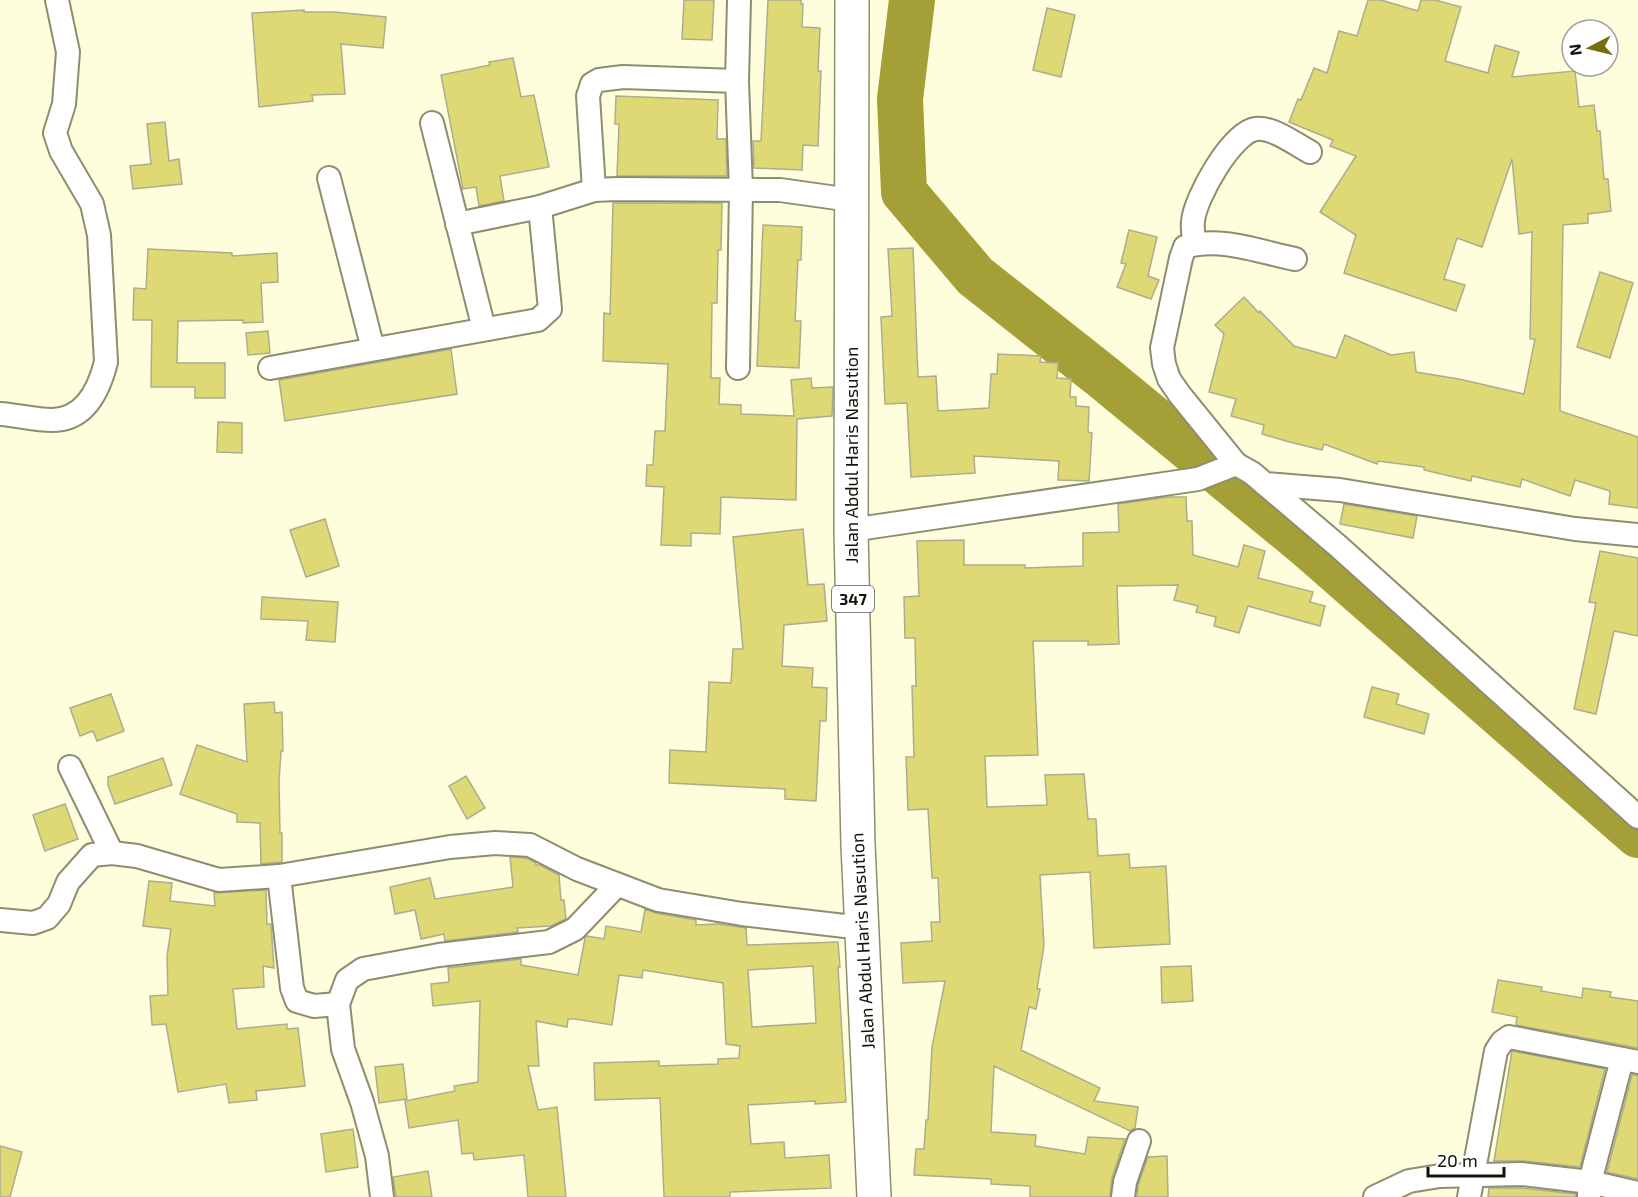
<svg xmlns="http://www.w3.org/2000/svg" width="1638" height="1197" viewBox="0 0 1638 1197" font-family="'Exo 2',sans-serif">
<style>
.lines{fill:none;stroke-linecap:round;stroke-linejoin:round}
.river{stroke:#a49f37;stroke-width:46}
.building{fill:#ded974;stroke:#adad8d;stroke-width:1.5;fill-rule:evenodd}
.street-casing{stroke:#8e8d6f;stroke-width:26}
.primary-casing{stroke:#8e8d6f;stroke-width:36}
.street{stroke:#fff;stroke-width:22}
.primary{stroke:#fff;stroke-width:33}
.labels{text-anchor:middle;stroke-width:5;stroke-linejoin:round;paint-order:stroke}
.shield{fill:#fff;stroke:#595951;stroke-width:1.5}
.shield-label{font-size:16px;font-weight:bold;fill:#121207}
.street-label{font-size:18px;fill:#121207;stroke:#fff}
</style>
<rect width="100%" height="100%" fill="#fefddc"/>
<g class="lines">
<polyline class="river" points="912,0 900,99 904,192 975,276 1103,377 1307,545 1638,835"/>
</g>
<g class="building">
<polygon points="684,0 714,0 712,40 682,39"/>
<polygon points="768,0 801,0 801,4 803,4 802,27 820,28 818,71 821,71 818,146 803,145 802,170 754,168 753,141 761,141"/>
<polygon points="1368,0 1381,0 1418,11 1421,0 1435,0 1461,7 1445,61 1488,73 1495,45 1519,52 1512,77 1575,71 1579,107 1594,105 1597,131 1600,131 1604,179 1608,179 1611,211 1588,214 1588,223 1563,225 1560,411 1638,437 1638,508 1609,504 1610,491 1575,480 1570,496 1522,479 1520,487 1472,476 1471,481 1424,470 1424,467 1378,461 1377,464 1324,444 1322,450 1286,441 1262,434 1264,425 1231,416 1236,399 1209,392 1224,334 1215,325 1244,297 1259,313 1260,311 1294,346 1336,358 1345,335 1391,355 1414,352 1416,372 1459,379 1524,394 1535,339 1530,339 1532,232 1519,234 1512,159 1482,247 1457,238 1444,279 1465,285 1456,311 1344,273 1356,235 1320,212 1356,156 1330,146 1333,140 1289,122 1298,99 1301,100 1314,68 1327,73 1339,31 1357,36"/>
<polygon points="1047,8 1075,15 1061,77 1033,70"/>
<polygon points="304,10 304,12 334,12 386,17 383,48 341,44 345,94 312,95 313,101 259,107 252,13"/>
<polygon points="513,58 521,97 534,95 549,167 500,176 504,201 479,206 476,187 463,189 441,75 490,65 489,62"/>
<polygon points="616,96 718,100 717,139 726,139 727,176 617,176 619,124 615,124"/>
<polygon points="165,122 169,161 179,159 182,184 133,189 130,166 151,164 147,124"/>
<polygon points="613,203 722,203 721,250 718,250 717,303 712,303 711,378 720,378 719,404 741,405 741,414 794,416 791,380 811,378 812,388 833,387 832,416 797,419 796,500 721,497 720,534 691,533 691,546 661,545 664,487 646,486 647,465 653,465 655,431 665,431 668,364 603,361 604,313 610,314"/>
<polygon points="763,225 802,227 801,260 798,260 795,321 801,321 799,368 757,366"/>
<polygon points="1129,230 1157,237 1148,276 1159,280 1151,299 1117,287 1126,264 1121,263"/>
<polygon points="913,248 918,377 936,376 938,411 989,408 991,374 997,374 998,354 1041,356 1040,362 1058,363 1057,378 1071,379 1070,397 1076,397 1076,406 1089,407 1088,432 1092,433 1089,481 1058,480 1059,461 974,456 975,473 911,477 907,403 885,404 881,317 892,316 888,249"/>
<polygon points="148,249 232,253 232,256 277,253 278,282 261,283 263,322 243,323 243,320 178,321 177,363 225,363 225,398 195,398 195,387 151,387 152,320 133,320 134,288 146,289"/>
<polygon points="1600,272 1633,283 1610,358 1577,347"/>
<polygon points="268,331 270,353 248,355 246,333"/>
<polygon points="451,349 457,394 285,421 279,380"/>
<polygon points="218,422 242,423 242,453 217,452"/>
<polygon points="1168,497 1186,497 1187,521 1192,521 1193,555 1238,567 1244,545 1265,551 1258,578 1313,592 1310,602 1325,606 1320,626 1248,606 1239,633 1214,626 1216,617 1196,612 1198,606 1174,600 1178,585 1117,586 1119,644 1088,645 1088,641 1033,641 1038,755 985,756 987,807 1047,805 1045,775 1084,774 1088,819 1096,819 1098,856 1129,854 1130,868 1166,866 1170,944 1094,948 1090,872 1040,875 1044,946 1037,989 1040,989 1036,1009 1029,1007 1021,1050 1100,1088 1094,1101 1138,1107 1135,1128 1130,1131 994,1066 991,1132 1036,1135 1035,1146 1085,1154 1088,1137 1125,1139 1112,1178 1110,1197 1030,1197 1030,1186 991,1184 991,1179 914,1175 916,1149 924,1149 926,1120 928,1120 932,1047 945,981 903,983 901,943 932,941 931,922 940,922 938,878 932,878 928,809 908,810 906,757 914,757 912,686 916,686 915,638 905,638 904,597 919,596 917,541 964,540 964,565 1025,565 1025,568 1083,566 1083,533 1119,532 1118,504"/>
<polygon points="1344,504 1417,516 1413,538 1340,524"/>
<polygon points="325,519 339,566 306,577 290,530"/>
<polygon points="803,529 808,585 824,584 827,621 784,625 782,666 813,668 812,687 827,688 826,721 820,721 816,801 785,799 785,789 669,783 670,750 706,752 709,682 731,683 733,649 743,649 733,537"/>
<polygon points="1600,551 1638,558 1638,636 1614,631 1596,714 1574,709 1596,603 1589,602"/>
<polygon points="262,597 338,602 335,642 306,640 308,621 261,619"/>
<polygon points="1372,687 1399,694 1396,704 1429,714 1424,734 1364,717"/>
<polygon points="111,694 124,731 97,741 93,731 80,736 70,708"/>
<polygon points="274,702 275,713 282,712 283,751 281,751 279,782 280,833 282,833 282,862 261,864 260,823 237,822 237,814 180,794 197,745 247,762 244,704"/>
<polygon points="163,758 172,785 115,804 108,785 108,777"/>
<polygon points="466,776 485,808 467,819 449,786"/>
<polygon points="65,804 78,839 45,851 33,815"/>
<polygon points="510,857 526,858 536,863 536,865 540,865 559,875 561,900 564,900 566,919 551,926 517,928 518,932 445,941 444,934 421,939 415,910 395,914 390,887 430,878 435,899 513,887"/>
<polygon points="149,881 172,883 170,901 215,906 214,893 266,890 267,924 271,924 274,968 263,966 264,987 233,989 237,1029 287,1024 287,1029 298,1028 305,1086 256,1091 257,1100 229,1103 226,1084 178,1092 166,1024 152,1025 150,996 168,995 167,956 171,929 143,926"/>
<path d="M 645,909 L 656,913 L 696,920 L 696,925 L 718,924 L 746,928 L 747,945 L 838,942 L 840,967 L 838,967 L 846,1102 L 815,1104 L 815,1101 L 748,1105 L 751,1144 L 784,1142 L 785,1158 L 829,1155 L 831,1188 L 730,1192 L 730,1197 L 664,1197 L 660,1098 L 595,1100 L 594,1063 L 659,1061 L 659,1066 L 718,1064 L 718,1059 L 739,1058 L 740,1046 L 726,1044 L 723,983 L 643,970 L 642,978 L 619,975 L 612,1025 L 575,1019 L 568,1019 L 567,1027 L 536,1021 L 539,1066 L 528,1066 L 538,1110 L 557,1107 L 566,1197 L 528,1197 L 524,1155 L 474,1160 L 473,1153 L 462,1154 L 458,1120 L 409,1128 L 405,1101 L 455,1091 L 454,1086 L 478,1082 L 480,1001 L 433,1006 L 431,984 L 449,982 L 448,968 L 521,959 L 521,965 L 578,975 L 585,938 L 587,936 L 604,939 L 606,926 L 641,932 ZM 813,966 L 816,1023 L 752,1027 L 748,970 Z"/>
<polygon points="1191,966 1193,1001 1162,1003 1161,967"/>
<polygon points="1498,980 1542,987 1541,991 1582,998 1583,988 1611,992 1610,997 1638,1001 1638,1048 1516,1025 1517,1017 1492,1012"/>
<polygon points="1512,1051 1605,1069 1580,1167 1523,1161 1494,1161"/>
<polygon points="403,1064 407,1099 379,1103 375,1067"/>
<polygon points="1632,1075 1638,1075 1638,1179 1607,1172"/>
<polygon points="353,1129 358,1167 326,1172 321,1134"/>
<polygon points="0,1146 22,1152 10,1197 0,1197"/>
<polygon points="1167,1156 1168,1197 1137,1197 1138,1185 1148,1157"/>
<polygon points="428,1171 432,1197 396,1197 393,1177"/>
<polygon points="1489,1188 1521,1188 1576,1194 1576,1197 1488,1197"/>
</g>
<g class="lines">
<g class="street-casing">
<g id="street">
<polyline points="432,123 484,329"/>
<polyline points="329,178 373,349"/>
<polyline points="594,190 588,96 592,84 599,80 623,77 737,81"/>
<polyline points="457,224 540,207"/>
<path d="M 1194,244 C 1194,237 1192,229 1193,221 C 1195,198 1232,132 1256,129 C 1273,127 1295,144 1310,152"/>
<polyline points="270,368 538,320 550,309 540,207 594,190 617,189 780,190 851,200"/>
<polyline points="738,368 741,190 737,81 739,0"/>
<path d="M 0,414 C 17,415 35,420 52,420 C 85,420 99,390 106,362 L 99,235 L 92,204 L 61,151 L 55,133 L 64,104 L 68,52 L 57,0"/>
<path d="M 1236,464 L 1180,395 L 1169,379 L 1164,364 L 1162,348 L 1181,258 L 1185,247 C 1220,236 1260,252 1295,259"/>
<polyline points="1265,484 1338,546 1638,817"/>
<polyline points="851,530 1198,479 1236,464 1252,473 1265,484 1340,490 1575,529 1638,535"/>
<polyline points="70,767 112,853"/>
<polyline points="279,876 292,988 297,1001 314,1006 338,1004 343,1049 362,1102 377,1156 382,1197"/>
<polyline points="0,920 33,923 47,918 59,904 68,882 92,855 112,853 137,856 219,880 279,876 450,847 495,843 530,845 577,869 658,900 742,914 862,928"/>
<polyline points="338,1004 347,980 363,969 439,955 549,942 575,929 617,885"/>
<polyline points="1589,1196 1590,1182 1622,1059"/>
<polyline points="1123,1197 1125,1182 1139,1141"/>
<polyline points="1375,1197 1409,1181 1440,1176 1522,1174 1590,1182 1638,1193"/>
<polyline points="1469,1197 1496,1051 1502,1042 1509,1037 1638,1062"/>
</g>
</g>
<g class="primary-casing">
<polyline id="primary" points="852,0 851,530 858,845 874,1197"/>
</g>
<use href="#street" class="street"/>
<use href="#primary" class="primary"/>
</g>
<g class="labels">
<rect class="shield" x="832" y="586" width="42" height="26" rx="4.5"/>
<g class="shield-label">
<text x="853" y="605">347</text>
</g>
<g class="street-label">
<text transform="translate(852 455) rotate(-90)" y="6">Jalan Abdul Haris Nasution</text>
<text transform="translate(863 941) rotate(-93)" y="6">Jalan Abdul Haris Nasution</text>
</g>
</g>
<g transform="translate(1590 48) rotate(263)"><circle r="28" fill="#ffffff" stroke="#a0a09c" stroke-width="1.5"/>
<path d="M0-4.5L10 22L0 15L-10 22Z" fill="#736e0e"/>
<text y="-9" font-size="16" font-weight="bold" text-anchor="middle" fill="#121207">N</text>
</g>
<path d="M1428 1167v9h76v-9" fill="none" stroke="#121207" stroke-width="3"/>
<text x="1437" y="1167" font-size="18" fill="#121207" stroke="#ffffff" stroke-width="4.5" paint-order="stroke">20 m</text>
</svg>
